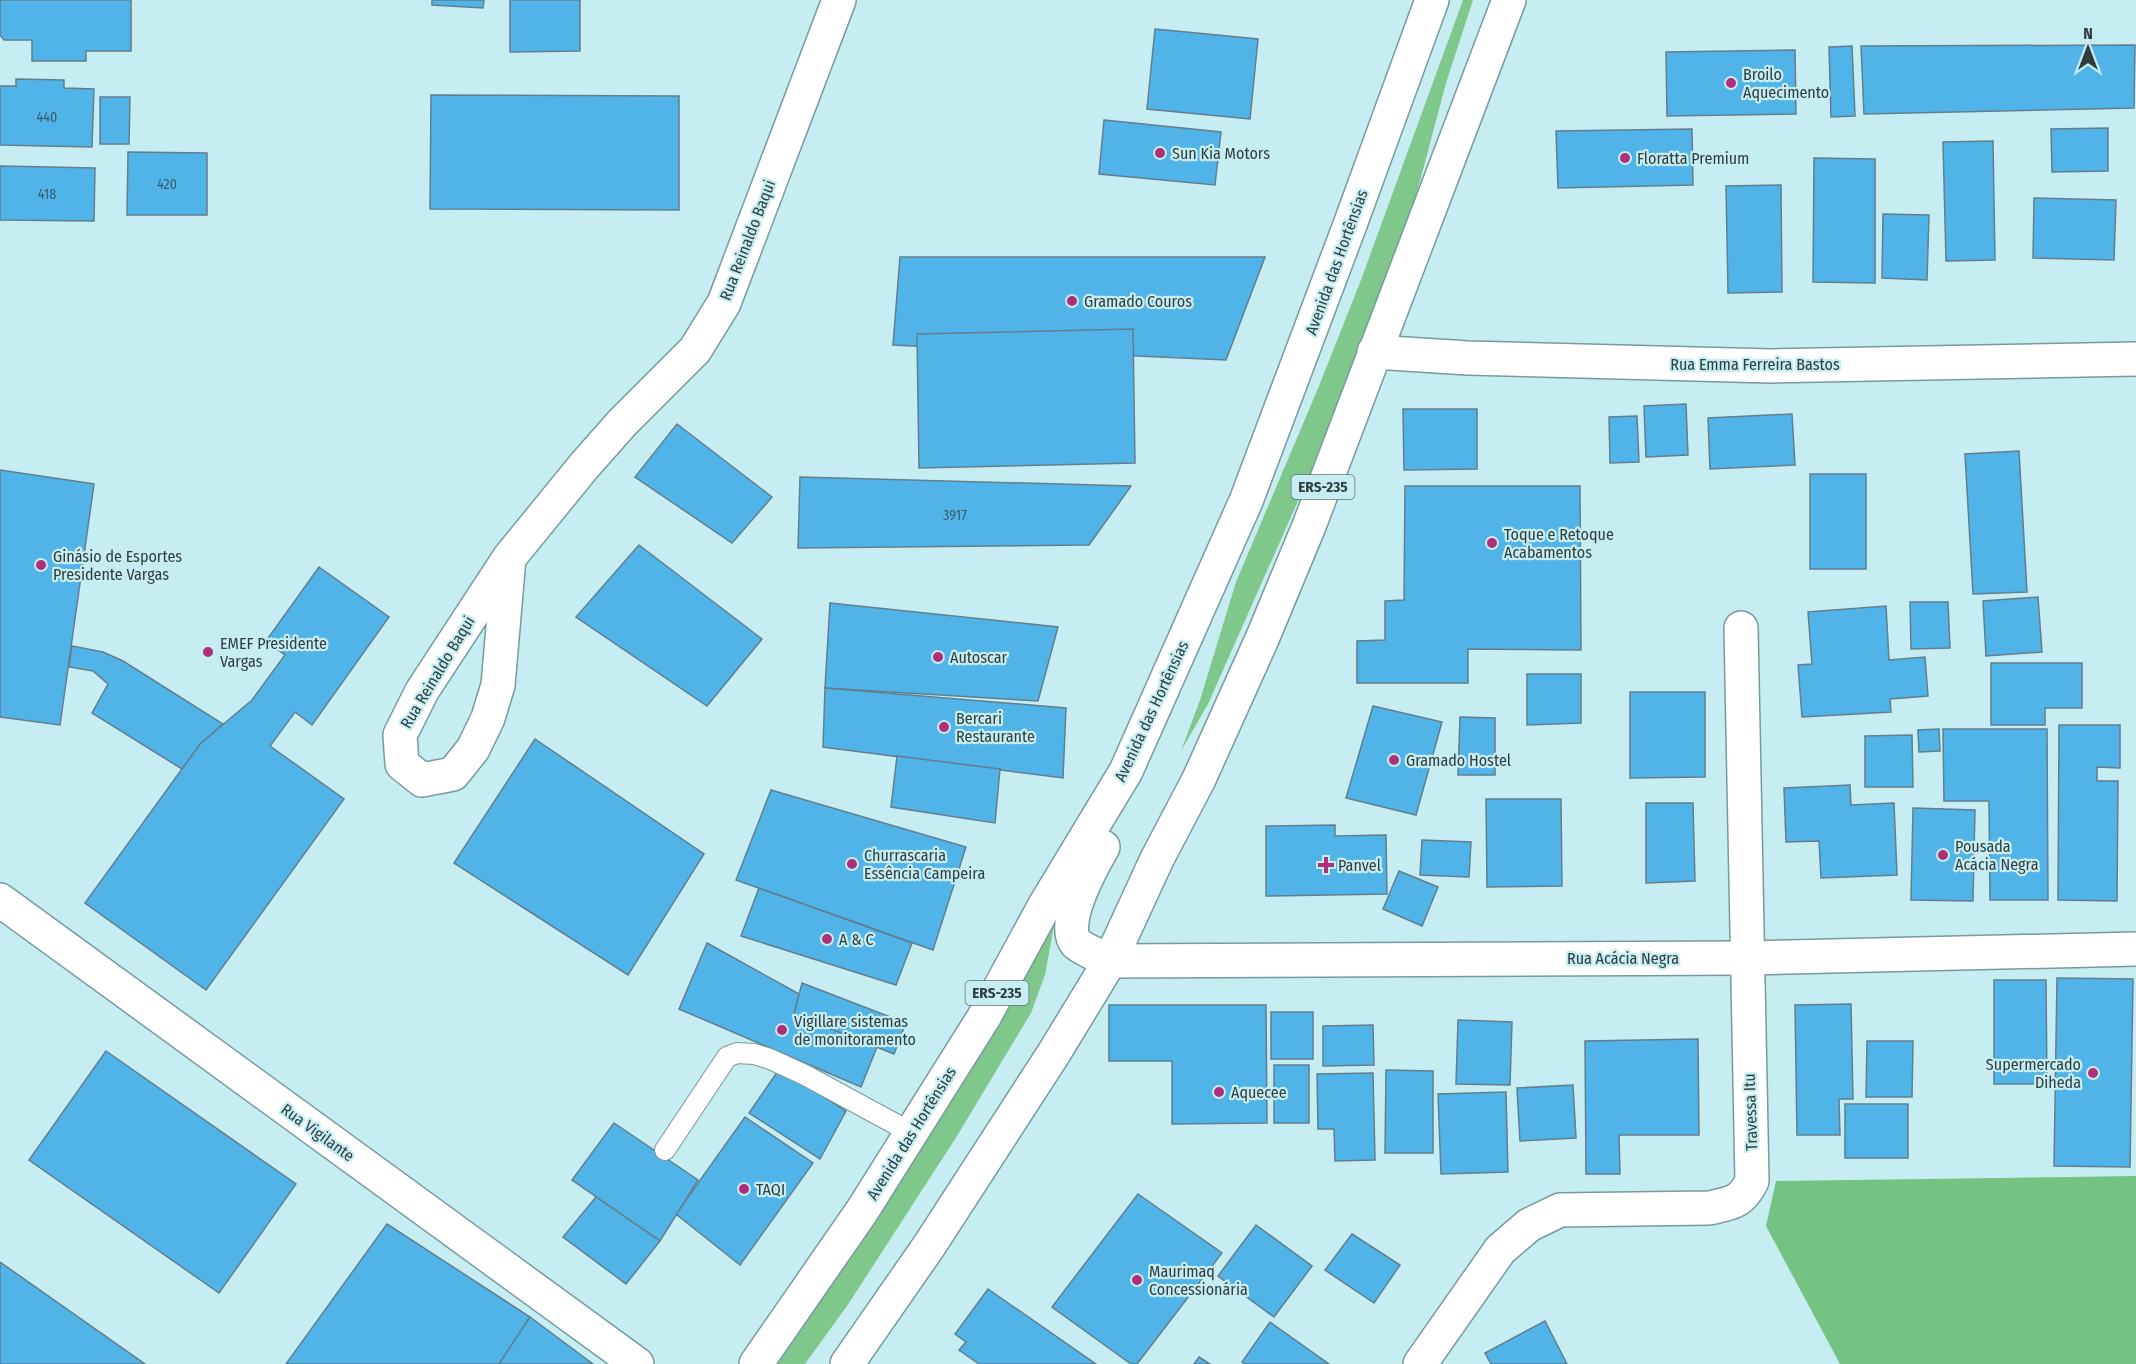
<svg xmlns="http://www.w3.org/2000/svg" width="2136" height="1364" viewBox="0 0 2136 1364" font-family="'Fira Sans Condensed',sans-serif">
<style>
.green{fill:#80c78c}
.forest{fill:#75c383}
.building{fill:#51b4e9;stroke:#627e8e;stroke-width:1.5}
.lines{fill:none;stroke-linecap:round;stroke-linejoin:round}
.lane-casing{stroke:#769a9f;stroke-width:22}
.street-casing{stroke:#769a9f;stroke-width:36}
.primary-casing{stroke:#769a9f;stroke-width:36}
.lane{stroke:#fff;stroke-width:20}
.street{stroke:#fff;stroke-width:33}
.primary{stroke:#fff;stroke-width:33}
.poi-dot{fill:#af2e7a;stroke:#c6edf2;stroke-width:2}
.labels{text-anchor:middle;stroke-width:4.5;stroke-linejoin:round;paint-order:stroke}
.number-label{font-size:14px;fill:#385c6a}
.shield{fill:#c6edf2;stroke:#5c7275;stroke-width:1.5}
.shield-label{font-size:15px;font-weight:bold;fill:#2f3e40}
.poi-label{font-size:16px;fill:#2f3e40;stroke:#c6edf2;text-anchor:start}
.street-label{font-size:16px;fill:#2f3e40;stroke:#c6edf2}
</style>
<rect width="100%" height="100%" fill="#c6edf2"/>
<g class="green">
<polygon points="1463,0 1473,0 1446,83 1411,215 1333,422 1208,704 1181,751 1200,700 1236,582 1319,386 1361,280"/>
<polygon points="1055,920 1045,975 1031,1013 957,1136 847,1306 805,1364 771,1364 950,1104 1003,1018"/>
</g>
<polygon class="forest" points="2136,1176 2136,1364 1840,1364 1766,1226 1776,1181"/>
<g class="building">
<polygon points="0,0 131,0 131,51 86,51 86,61 32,61 32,40 4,40 0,35"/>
<polygon points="432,0 484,0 483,8 432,5"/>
<polygon points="510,0 580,0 580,51 510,52"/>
<polygon points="1155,29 1258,39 1250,119 1147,109"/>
<polygon points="2135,45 2134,108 1864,114 1861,46"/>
<polygon points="1852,46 1855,116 1831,117 1829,47"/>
<polygon points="1795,50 1796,114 1667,116 1666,52"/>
<polygon points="16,79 64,80 64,88 94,89 92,147 0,145 0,86 16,86"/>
<polygon points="431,95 679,96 679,210 430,209"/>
<polygon points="100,97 130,97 129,144 100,144"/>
<polygon points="1104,120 1221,132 1215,185 1099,174"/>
<polygon points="2108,128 2108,171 2052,172 2051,129"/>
<polygon points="1692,129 1693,185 1558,188 1556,131"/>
<polygon points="1993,141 1995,260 1946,261 1943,142"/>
<polygon points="128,152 207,153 207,215 127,215"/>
<polygon points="1814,158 1875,159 1875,283 1813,282"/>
<polygon points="0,166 95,168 94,221 0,220"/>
<polygon points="1781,185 1782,292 1728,293 1726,186"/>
<polygon points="2034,198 2116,200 2114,260 2033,258"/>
<polygon points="1883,214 1929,215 1927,280 1882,278"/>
<polygon points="900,257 1265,257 1226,360 893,345"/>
<polygon points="1133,329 1135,463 919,468 917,334"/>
<polygon points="1686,404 1688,455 1646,457 1644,406"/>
<polygon points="1403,409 1477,409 1477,469 1404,470"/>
<polygon points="1792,414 1795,465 1710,469 1708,418"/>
<polygon points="1637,416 1639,462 1610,463 1609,417"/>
<polygon points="677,424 772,497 732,543 635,477"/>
<polygon points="2019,451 2027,592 1973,594 1965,454"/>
<polygon points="0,470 94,484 60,725 0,717"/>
<rect x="1810" y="474" width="56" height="95"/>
<polygon points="800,477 1131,486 1089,545 798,548"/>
<polygon points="1405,486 1580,486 1581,650 1468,649 1468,683 1357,683 1357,641 1385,640 1385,601 1404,600"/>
<polygon points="639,545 762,639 707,706 576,617"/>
<polygon points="319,567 389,617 312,725 295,712 270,746 344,799 206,990 85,903 200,744 252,700 285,655 266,641"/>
<polygon points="2038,597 2042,652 1986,656 1983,601"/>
<polygon points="1910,602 1948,602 1950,648 1911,649"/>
<polygon points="830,603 1058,627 1038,701 825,688"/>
<polygon points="1886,606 1889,660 1925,657 1928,696 1890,699 1891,712 1802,717 1798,665 1812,664 1808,612"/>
<polygon points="72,646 103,652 123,661 223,724 200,744 182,769 92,713 108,684 93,671 69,667"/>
<polygon points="1991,663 2082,663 2082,708 2045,708 2045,725 1991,725"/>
<polygon points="1527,674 1581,674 1581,723 1527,725"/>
<polygon points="825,688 1066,708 1063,778 823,747"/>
<polygon points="1630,692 1705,692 1705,777 1630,778"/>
<polygon points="1373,706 1442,722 1416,815 1346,798"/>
<polygon points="1460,717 1495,718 1495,775 1458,775"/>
<polygon points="2059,725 2120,725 2120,768 2097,767 2097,781 2118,781 2117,901 2058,900"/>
<polygon points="1939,729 1940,751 1919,752 1918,730"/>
<polygon points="1943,729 2047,729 2048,900 1990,900 1989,801 1944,801"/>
<polygon points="1912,735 1913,787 1865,787 1865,736"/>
<polygon points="535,739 704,854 628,975 454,863"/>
<polygon points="897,756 1000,769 995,823 891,807"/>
<polygon points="1850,785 1851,805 1894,803 1897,875 1821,878 1819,841 1786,842 1784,788"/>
<polygon points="771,790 966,847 933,950 736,880"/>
<polygon points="1486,799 1561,799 1562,886 1487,887"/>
<polygon points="1646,803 1693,803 1695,881 1646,883"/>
<polygon points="1913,808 1975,810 1973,901 1911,900"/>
<polygon points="1335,825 1335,836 1386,835 1387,894 1266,896 1266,826"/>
<polygon points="1422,840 1471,842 1469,877 1420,875"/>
<polygon points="1399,871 1438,887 1422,926 1383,909"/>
<polygon points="759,888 912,943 896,985 741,936"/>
<polygon points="707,943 799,994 794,1014 877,1047 861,1087 679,1009"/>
<polygon points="2057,978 2133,979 2130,1167 2054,1166"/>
<polygon points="1994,980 2046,980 2047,1084 1994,1084"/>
<polygon points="802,983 906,1023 894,1054 794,1014"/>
<polygon points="1851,1004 1853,1099 1839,1099 1840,1135 1797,1135 1795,1005"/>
<polygon points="1109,1005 1266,1005 1267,1123 1172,1124 1172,1061 1109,1061"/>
<rect x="1271" y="1012" width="42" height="47"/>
<polygon points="1458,1020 1512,1022 1510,1085 1456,1084"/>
<polygon points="1373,1025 1374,1065 1323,1066 1323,1026"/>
<polygon points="1698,1039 1699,1135 1619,1135 1620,1174 1586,1174 1585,1041"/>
<polygon points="1867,1041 1913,1041 1912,1097 1866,1097"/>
<polygon points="106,1051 296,1184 219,1293 29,1160"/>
<rect x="1274" y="1065" width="35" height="58"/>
<polygon points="780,1068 846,1111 820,1159 749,1113"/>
<polygon points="1386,1070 1433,1071 1433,1153 1385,1153"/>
<polygon points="1373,1073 1375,1160 1335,1161 1334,1129 1318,1129 1317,1074"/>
<polygon points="1573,1085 1576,1138 1520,1141 1517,1088"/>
<polygon points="1506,1092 1508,1172 1441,1174 1438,1094"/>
<rect x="1845" y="1104" width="63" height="54"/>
<polygon points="745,1117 813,1163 740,1265 676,1214"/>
<polygon points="614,1123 698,1180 660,1241 572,1180"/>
<polygon points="1138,1194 1222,1253 1137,1364 1131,1364 1052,1307"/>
<polygon points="596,1197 660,1241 626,1284 563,1237"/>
<polygon points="387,1224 530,1317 499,1364 286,1364"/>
<polygon points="1256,1225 1312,1266 1274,1317 1218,1276"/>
<polygon points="1352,1234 1400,1265 1374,1303 1325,1270"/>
<polygon points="0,1262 145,1364 0,1364"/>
<polygon points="988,1289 1096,1364 979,1364 959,1350 966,1342 955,1334"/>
<polygon points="530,1317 593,1364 499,1364"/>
<polygon points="1545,1321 1567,1364 1491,1364 1485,1353"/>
<polygon points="1270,1322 1329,1364 1245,1364 1242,1362"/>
<polygon points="1199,1357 1210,1364 1194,1364"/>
</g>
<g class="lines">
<g class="lane-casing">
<polyline id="lane" points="665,1150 727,1057 737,1053 754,1054 770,1059 805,1075 910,1132"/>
</g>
<g class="street-casing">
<g id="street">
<polyline points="1374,352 1468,358 1771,366 2136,359"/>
<polyline points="509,558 498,685 488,718 473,749 453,774 422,780 402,764 400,735 422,691 509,558 584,466 622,423 695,350 724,303 839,0"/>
<polyline points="0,900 637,1364"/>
<polyline points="1110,961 1746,958 2136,949"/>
<path d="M 1420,1364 L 1500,1250 L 1529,1225 L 1560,1210 L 1709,1208 C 1732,1203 1741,1203 1752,1181 L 1741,628"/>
</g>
</g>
<g class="primary-casing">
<g id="primary">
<path d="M 1103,847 C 1092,866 1060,923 1076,943 C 1082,949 1102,957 1110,961"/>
<polyline points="756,1364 862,1211 984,1017 1045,905 1126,771 1246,501 1351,222 1432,0"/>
<polyline points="847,1364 929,1246 1054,1053 1110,961 1157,859 1199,779 1262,639 1309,526 1509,0"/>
</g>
</g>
<use href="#lane" class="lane"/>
<use href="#street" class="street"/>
<use href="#primary" class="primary"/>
</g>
<g class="poi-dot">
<circle cx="1731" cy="83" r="6"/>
<circle cx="1160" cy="153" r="6"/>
<circle cx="1625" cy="158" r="6"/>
<circle cx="1072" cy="301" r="6"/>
<circle cx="1492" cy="543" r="6"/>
<circle cx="41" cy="565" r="6"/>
<circle cx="208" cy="652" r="6"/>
<circle cx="938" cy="657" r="6"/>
<circle cx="944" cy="727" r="6"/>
<circle cx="1394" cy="760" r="6"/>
<circle cx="1943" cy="855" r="6"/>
<circle cx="852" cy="864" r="6"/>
<path d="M1323 856h6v6h6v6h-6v6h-6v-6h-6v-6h6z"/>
<circle cx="827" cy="939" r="6"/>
<circle cx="782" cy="1030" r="6"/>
<circle cx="2093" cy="1073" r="6"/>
<circle cx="1219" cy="1092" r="6"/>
<circle cx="744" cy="1189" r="6"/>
<circle cx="1137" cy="1280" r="6"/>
</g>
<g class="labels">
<g class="number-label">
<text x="47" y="122">440</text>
<text x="167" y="189">420</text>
<text x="47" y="199">418</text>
<text x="955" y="520">3917</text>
</g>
<g class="shield">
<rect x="1291.5" y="475" width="63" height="24" rx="4.5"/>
<rect x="965.5" y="981" width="63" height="24" rx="4.5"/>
</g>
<g class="shield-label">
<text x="1323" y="492">ERS-235</text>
<text x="997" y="998">ERS-235</text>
</g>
<g class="poi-label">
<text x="1743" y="80">Broilo<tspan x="1743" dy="18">Aquecimento</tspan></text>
<text x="1172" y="159">Sun Kia Motors</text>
<text x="1637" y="164">Floratta Premium</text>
<text x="1084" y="307">Gramado Couros</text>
<text x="1504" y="540">Toque e Retoque<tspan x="1504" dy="18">Acabamentos</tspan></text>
<text x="53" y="562">Ginásio de Esportes<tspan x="53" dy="18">Presidente Vargas</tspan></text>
<text x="220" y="649">EMEF Presidente<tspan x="220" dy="18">Vargas</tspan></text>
<text x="950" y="663">Autoscar</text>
<text x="956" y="724">Bercari<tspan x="956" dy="18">Restaurante</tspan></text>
<text x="1406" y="766">Gramado Hostel</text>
<text x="1955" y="852">Pousada<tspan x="1955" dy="18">Acácia Negra</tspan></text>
<text x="864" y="861">Churrascaria<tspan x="864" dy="18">Essência Campeira</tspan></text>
<text x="1338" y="871">Panvel</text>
<text x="839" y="945">A &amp; C</text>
<text x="794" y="1027">Vigillare sistemas<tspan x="794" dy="18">de monitoramento</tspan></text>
<text x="2081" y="1070" text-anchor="end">Supermercado<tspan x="2081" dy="18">Diheda</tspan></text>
<text x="1231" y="1098">Aquecee</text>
<text x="756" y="1195">TAQI</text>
<text x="1149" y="1277">Maurimaq<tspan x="1149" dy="18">Concessionária</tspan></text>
</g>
<g class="street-label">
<text transform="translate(747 240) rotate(-69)" y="6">Rua Reinaldo Baqui</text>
<text transform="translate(1336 262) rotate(-70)" y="6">Avenida das Hortênsias</text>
<text x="1755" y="370">Rua Emma Ferreira Bastos</text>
<text transform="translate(437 672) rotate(-59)" y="6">Rua Reinaldo Baqui</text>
<text transform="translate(1151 711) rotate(-65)" y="6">Avenida das Hortênsias</text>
<text x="1623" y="964">Rua Acácia Negra</text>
<text transform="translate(1750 1112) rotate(-92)" y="6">Travessa Itu</text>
<text transform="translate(318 1132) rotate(36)" y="6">Rua Vigilante</text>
<text transform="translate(911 1133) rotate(-58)" y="6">Avenida das Hortênsias</text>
</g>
</g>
<g transform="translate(2088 48)" stroke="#c6edf2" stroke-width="4.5" paint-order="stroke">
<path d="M0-4.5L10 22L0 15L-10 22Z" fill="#2f3e40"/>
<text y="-9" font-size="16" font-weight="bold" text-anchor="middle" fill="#2f3e40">N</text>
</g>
</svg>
